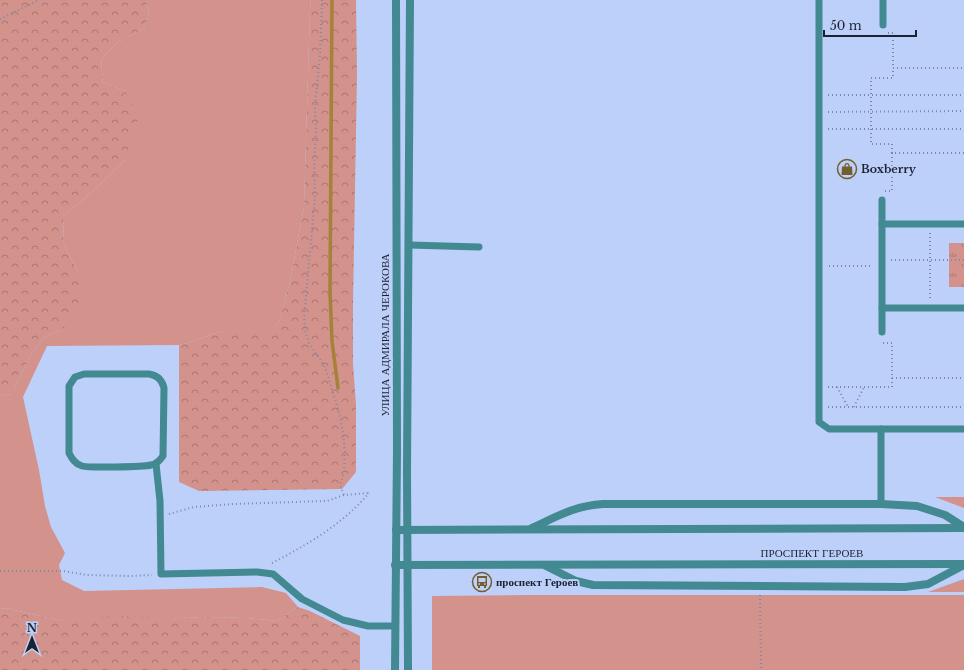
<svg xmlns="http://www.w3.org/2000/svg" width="964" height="670" viewBox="0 0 964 670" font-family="'Libre Baskerville',serif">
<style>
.green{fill:#d3928b}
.forest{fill:url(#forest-crowns)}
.park{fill:url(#park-tufts)}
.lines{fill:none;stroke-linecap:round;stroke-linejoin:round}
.stream{stroke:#a48339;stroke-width:3.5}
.path{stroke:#7a89a8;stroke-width:2;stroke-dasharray:1 3;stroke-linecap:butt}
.lane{stroke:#428992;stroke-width:7}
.street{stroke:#428992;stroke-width:8}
.labels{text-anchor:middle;stroke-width:4;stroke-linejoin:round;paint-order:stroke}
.poi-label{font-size:11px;font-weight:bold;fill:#1b2232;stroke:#bcd0fa;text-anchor:start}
.street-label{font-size:11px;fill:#1b2232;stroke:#bcd0fa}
</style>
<defs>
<pattern id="forest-crowns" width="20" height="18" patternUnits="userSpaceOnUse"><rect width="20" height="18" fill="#d3928b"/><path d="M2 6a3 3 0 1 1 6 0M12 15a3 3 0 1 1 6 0" fill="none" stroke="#aa7772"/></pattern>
<pattern id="park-tufts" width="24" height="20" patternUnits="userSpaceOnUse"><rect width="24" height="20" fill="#d3928b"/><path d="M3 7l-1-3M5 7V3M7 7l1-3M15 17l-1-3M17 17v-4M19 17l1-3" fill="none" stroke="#aa7772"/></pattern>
</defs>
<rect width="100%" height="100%" fill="#bcd0fa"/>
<g class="green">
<polygon points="146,0 311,0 310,9 304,206 290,282 279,322 269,331 222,331 190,342 179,345 47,346 23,397 39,470 45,506 51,527 65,553 59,565 62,580 84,591 262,587 286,593 298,607 277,621 247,618 210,617 62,621 6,608 0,609 0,396 11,394 32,353 43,338 64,328 79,274 64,245 63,216 93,191 125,160 125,91 103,82 101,59 118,42 145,28 149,13"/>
<polygon points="935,497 964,497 964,508"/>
<polygon points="964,579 964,592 928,592"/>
<polygon points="528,595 964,595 964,670 432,670 432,596"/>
</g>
<g class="forest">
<polygon points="0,0 146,0 149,13 145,28 118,42 101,59 103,82 125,91 139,116 125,160 93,191 63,216 64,245 79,274 80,307 64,328 43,338 32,353 11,394 0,396"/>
<polygon points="311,0 356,0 357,75 353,303 353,364 356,405 356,472 342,489 199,491 179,482 179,345 190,342 222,331 268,331 279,322 290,282 304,206 310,9"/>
<polygon points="298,607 310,611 360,636 360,670 0,670 0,609 6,608 62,621 115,616 164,618 210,617 247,618 277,621"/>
</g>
<rect class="park" x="949" y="243" width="15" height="44"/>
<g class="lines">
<polyline class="stream" points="332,0 330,292 332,341 338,388"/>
<g class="path">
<polyline points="322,0 320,55 315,107 316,130 314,166 315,197 304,318 305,330 309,343 325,367 339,412 343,433 345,452 344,472 340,485 344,495"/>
<polyline points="0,19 39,0"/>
<polyline points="888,33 893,33 893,68 964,68"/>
<polyline points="828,95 964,95"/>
<polyline points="828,112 964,111"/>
<polyline points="828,129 964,129"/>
<polyline points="892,153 892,144 871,144 871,78 893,78 893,68"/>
<polyline points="885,191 892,191 892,153 964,153"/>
<polyline points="930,233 930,299"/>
<polyline points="891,260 964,260"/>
<polyline points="829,266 873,266"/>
<polyline points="883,343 892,343 892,378 964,378"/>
<polyline points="828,387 892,387 892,378"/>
<polyline points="837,387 848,407"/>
<polyline points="828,407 964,407"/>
<polyline points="854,407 864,387"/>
<polyline points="169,514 194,507 233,504 327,501 344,495 369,493"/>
<path d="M 272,563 C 307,545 343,524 369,493"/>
<polyline points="0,571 63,571 87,575 130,576 152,575"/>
<polyline points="760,595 761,670"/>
</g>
<g class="lane">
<polyline points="819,0 819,422 829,429 881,429 881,504"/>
<polyline points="883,0 883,25"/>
<polyline points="882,200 882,224"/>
<polyline points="409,245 479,247"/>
<polyline points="882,308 964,308"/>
<polyline points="882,332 882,224 964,224"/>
<path d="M 84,374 L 149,374 C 157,375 162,380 164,388 L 163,456 C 160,460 157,464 151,465 C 143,467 89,468 82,466 C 75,464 72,459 69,453 L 69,386 L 75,377 Z"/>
<polyline points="881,429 964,429"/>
<polyline points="156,464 160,501 161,574 257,572 273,574 302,599 343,620 368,626 395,626"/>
</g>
<g class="street">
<path d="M 532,528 C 558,516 574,506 603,504 L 881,504 L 917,506 L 945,515 L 964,527"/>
<polyline points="396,530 964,528"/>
<polyline points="395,565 964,564"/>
<polyline points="546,566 576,581 593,585 905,587 928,584 964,565"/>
<polyline points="395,670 397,451 396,0"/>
<polyline points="408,670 407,471 410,0"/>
</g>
</g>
<defs>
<g id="shop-ring" transform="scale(1)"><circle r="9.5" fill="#bcd0fa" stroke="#745e2e" stroke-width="1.5"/><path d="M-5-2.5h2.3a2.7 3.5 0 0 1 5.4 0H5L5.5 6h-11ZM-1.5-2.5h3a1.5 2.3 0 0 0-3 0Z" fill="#745e2e"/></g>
<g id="bus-ring" transform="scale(1)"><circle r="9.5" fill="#bcd0fa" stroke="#745e2e" stroke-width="1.5"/><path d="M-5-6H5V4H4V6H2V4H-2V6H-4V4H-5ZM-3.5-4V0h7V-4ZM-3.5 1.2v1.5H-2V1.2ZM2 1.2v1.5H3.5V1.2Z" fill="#745e2e"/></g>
</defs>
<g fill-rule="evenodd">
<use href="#shop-ring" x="847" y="169"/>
<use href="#bus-ring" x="482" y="582"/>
</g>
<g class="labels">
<g class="poi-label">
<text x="861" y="173">Boxberry</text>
<text x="496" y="586">проспект Героев</text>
</g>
<g class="street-label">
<text transform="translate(385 335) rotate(-90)" y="4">УЛИЦА АДМИРАЛА ЧЕРОКОВА</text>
<text x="812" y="557">ПРОСПЕКТ ГЕРОЕВ</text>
</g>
</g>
<g transform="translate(32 638)" stroke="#bcd0fa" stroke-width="3" paint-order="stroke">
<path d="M0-3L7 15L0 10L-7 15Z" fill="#1b2232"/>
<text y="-6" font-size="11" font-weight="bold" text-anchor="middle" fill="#1b2232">N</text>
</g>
<path d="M824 30v6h92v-6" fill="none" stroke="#1b2232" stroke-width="2"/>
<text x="830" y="30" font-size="12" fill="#1b2232" stroke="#bcd0fa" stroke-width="3" paint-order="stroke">50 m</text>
</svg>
